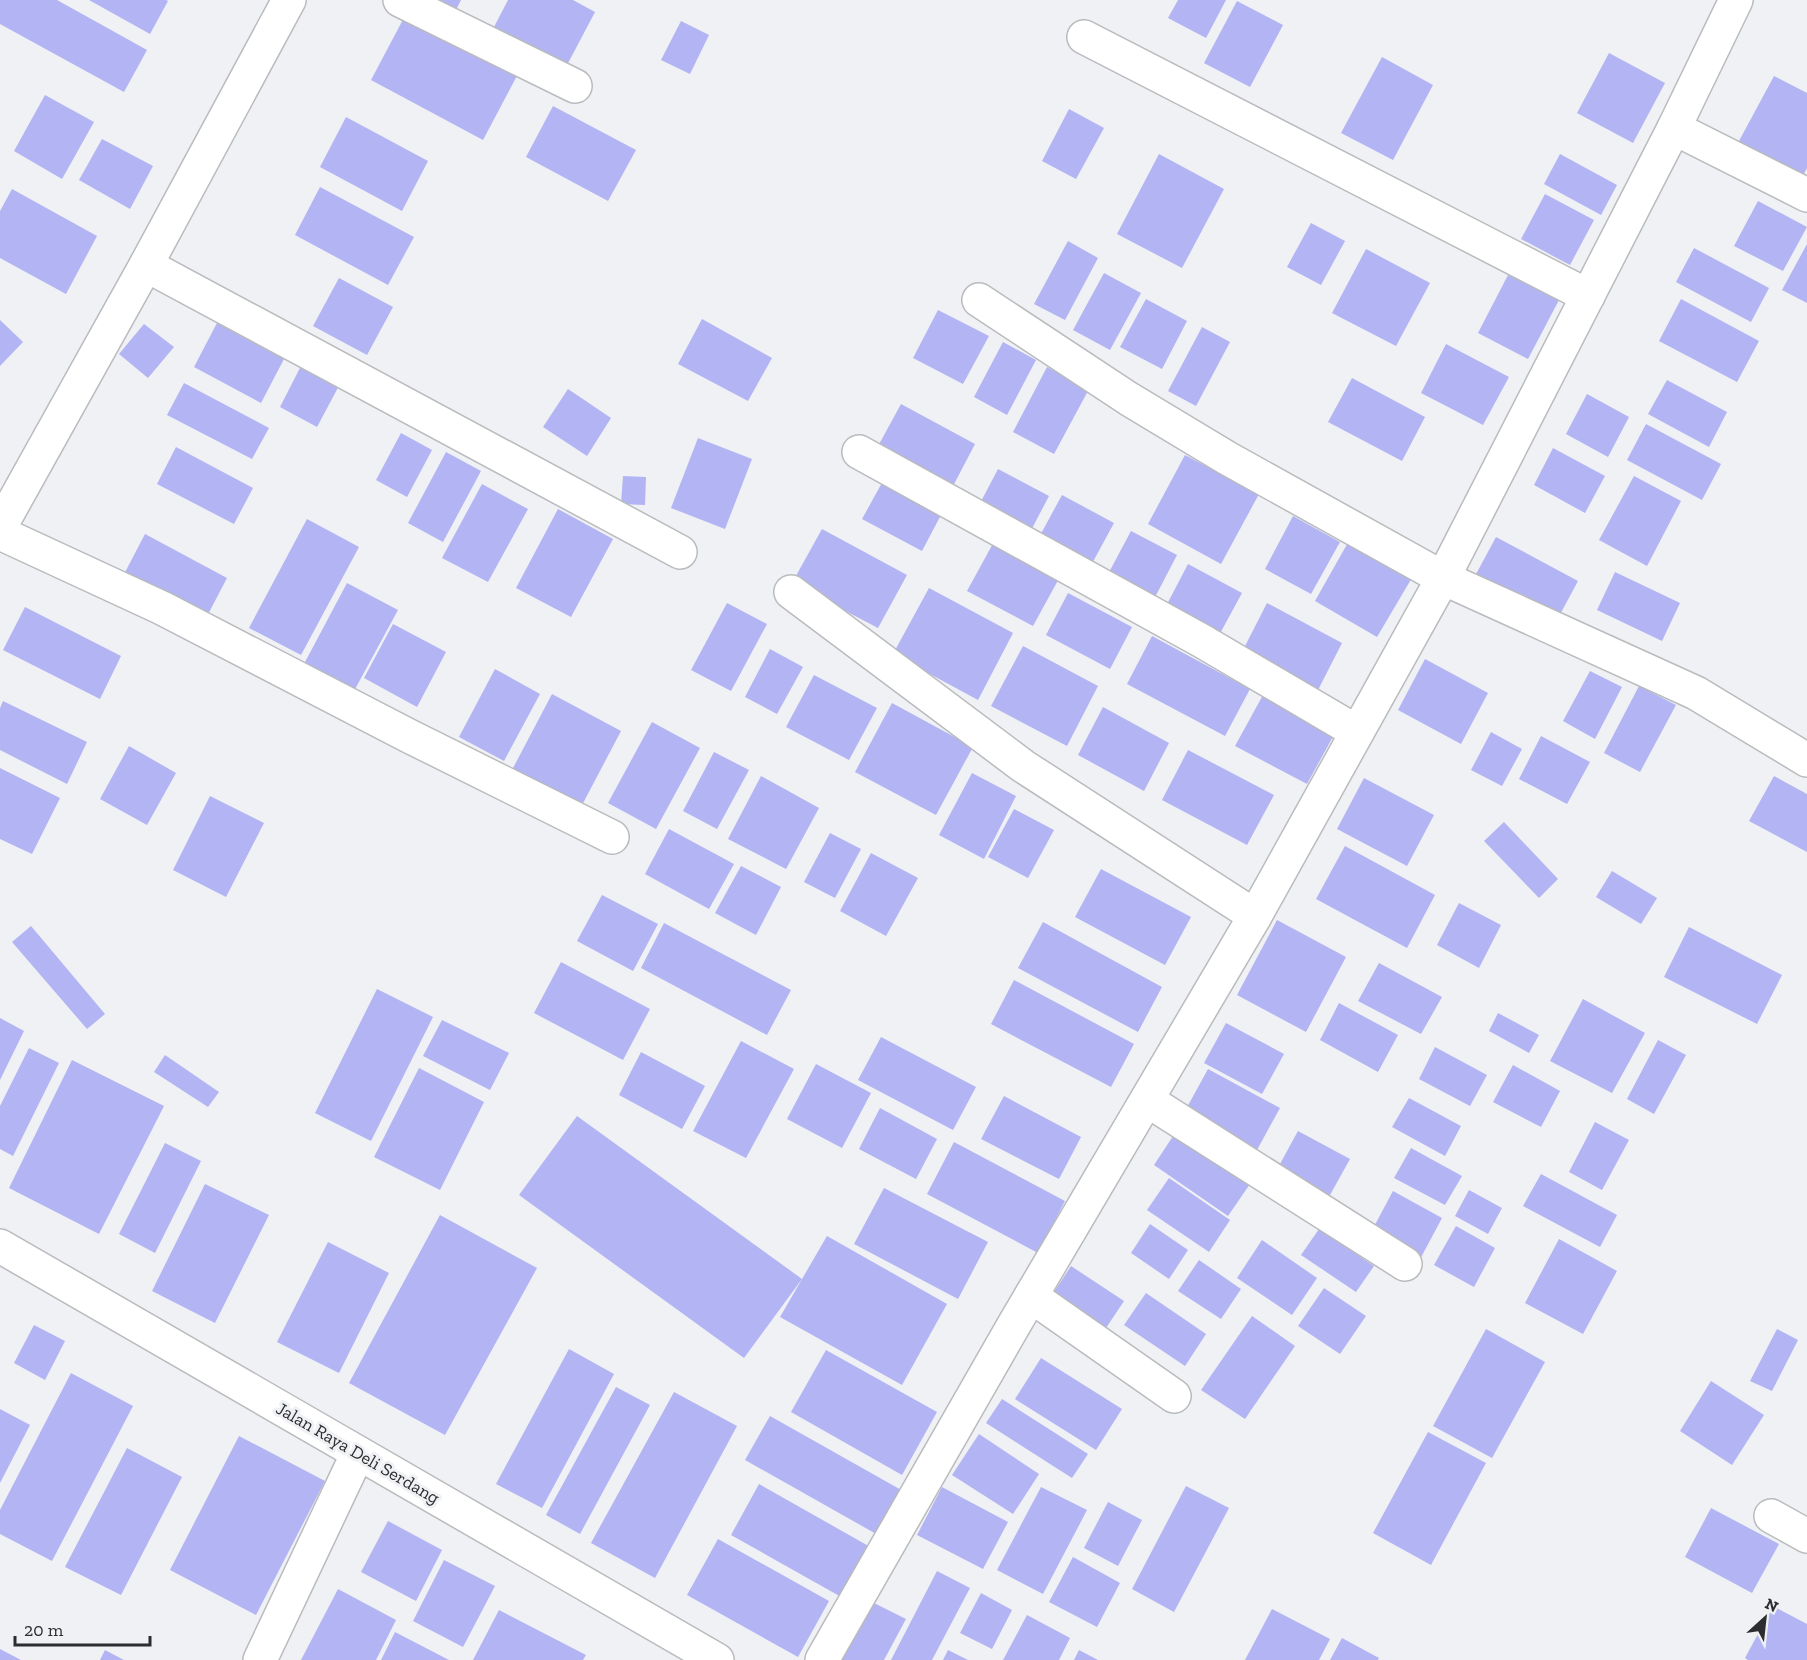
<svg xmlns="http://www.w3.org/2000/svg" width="1807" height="1660" viewBox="0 0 1807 1660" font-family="'Zilla Slab',serif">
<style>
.building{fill:#b3b4f3}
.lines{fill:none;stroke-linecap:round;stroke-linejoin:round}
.minor-casing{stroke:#b9bbbd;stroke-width:36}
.major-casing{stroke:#b9bbbd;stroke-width:36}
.minor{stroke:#fff;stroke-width:33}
.major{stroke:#fff;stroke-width:33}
.labels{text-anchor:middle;stroke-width:6;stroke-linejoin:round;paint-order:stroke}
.street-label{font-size:18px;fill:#2c2d2e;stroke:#eff1f4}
</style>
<rect width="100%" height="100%" fill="#eff1f4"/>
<g class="building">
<polygon points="0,0 57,0 147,50 124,92 0,24"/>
<polygon points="89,0 166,0 168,1 150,34"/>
<polygon points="433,0 461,0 455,12"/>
<polygon points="508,0 573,0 595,12 566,67 493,29"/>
<polygon points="1178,0 1226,0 1206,38 1168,18"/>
<polygon points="1237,1 1283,25 1250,87 1204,63"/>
<polygon points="407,12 519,72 483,140 371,80"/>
<polygon points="681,21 709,35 690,74 661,60"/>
<polygon points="1609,53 1665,83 1633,143 1577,113"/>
<polygon points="1382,57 1433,85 1393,160 1341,133"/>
<polygon points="1774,76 1807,93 1807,168 1796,189 1732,154"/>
<polygon points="45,95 94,122 62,179 14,151"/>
<polygon points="553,106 636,150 608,201 526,157"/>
<polygon points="1069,109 1104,128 1076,179 1042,161"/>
<polygon points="346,117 428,161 402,211 320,167"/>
<polygon points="102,139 153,166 130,209 79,180"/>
<polygon points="1159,154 1224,189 1182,268 1117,234"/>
<polygon points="1560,154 1617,185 1601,215 1544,184"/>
<polygon points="320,187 414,237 388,285 295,235"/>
<polygon points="12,189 97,236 66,294 0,258 0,211"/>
<polygon points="1545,194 1594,220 1570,265 1521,239"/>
<polygon points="1758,201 1807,227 1783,271 1734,246"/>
<polygon points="1311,223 1345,241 1321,285 1287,267"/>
<polygon points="1068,241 1098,258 1065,320 1034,304"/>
<polygon points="1807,244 1807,303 1782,290"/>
<polygon points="1694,248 1769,288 1751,322 1676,282"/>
<polygon points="1366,249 1430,283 1396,346 1332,313"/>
<polygon points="1104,273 1141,293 1110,350 1073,330"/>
<polygon points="1508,275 1559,300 1528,359 1478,333"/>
<polygon points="339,278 393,307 367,355 313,326"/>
<polygon points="1146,299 1187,321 1162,369 1120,347"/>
<polygon points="1681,299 1759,341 1737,382 1659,341"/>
<polygon points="938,310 989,336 963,384 913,358"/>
<polygon points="702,319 772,358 748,401 678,364"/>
<polygon points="0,320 23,342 0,366"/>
<polygon points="217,323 284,359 261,403 194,367"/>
<polygon points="144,324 174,347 148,378 119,354"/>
<polygon points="1202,327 1230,342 1196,406 1168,391"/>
<polygon points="1003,342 1036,360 1007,415 974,397"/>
<polygon points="1446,344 1509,377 1483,425 1421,393"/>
<polygon points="303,362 341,382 317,427 280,407"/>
<polygon points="1047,367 1089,389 1054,454 1013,432"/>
<polygon points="1352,378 1425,417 1402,461 1328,422"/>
<polygon points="1667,380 1727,412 1709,447 1648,414"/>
<polygon points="184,383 269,428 252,459 167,415"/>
<polygon points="568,389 611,418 587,456 543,427"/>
<polygon points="1587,394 1629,417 1608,457 1566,434"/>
<polygon points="901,404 975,444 952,488 877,448"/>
<polygon points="1646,424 1721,464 1702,500 1627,460"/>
<polygon points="401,433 432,450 407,497 376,480"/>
<polygon points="698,438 752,459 725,529 671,508"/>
<polygon points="176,447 253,488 234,524 157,484"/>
<polygon points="1553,448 1605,476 1585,513 1534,485"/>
<polygon points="446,452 481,471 443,542 408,523"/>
<polygon points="1185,455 1259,494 1221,564 1148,524"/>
<polygon points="998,469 1049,496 1028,536 977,509"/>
<polygon points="623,476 646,477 645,505 621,504"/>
<polygon points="1634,476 1681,501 1647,566 1599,540"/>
<polygon points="883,481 942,513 922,551 862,519"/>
<polygon points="482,484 528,509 488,582 442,558"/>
<polygon points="1062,495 1114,523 1089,569 1037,541"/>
<polygon points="558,509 613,539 571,617 516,588"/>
<polygon points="1293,516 1340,542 1311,594 1265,569"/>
<polygon points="307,519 359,547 301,655 249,628"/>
<polygon points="822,529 907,575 878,628 792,583"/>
<polygon points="1131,531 1177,555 1153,601 1107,576"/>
<polygon points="145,534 227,578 204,622 122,578"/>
<polygon points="1496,537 1578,581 1557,620 1475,576"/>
<polygon points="996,538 1062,573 1033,626 967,591"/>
<polygon points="1350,539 1413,576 1377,637 1315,601"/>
<polygon points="1188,564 1242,593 1217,639 1164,610"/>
<polygon points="1615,572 1680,603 1662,641 1597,610"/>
<polygon points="347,583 398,610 354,691 304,664"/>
<polygon points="929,588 1013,633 978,700 893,654"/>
<polygon points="1068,593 1132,627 1110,669 1046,635"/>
<polygon points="727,603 767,624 731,691 691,670"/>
<polygon points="1267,603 1342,643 1317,692 1242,652"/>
<polygon points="25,607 121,656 100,699 3,650"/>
<polygon points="393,624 446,652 417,707 364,678"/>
<polygon points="1152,636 1250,689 1225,736 1127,684"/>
<polygon points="1023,646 1098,686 1067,746 991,706"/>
<polygon points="770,649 803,667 777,714 745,697"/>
<polygon points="1425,659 1488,693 1461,744 1398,710"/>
<polygon points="495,669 540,694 504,761 459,737"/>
<polygon points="1590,671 1622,687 1595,739 1563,721"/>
<polygon points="814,675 877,708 849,760 786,727"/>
<polygon points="1639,686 1676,705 1640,772 1604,753"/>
<polygon points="552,694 621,731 581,807 512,770"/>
<polygon points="1263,695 1335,733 1307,784 1235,746"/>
<polygon points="3,701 87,742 67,784 0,750 0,708"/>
<polygon points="892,703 973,747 936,815 855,772"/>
<polygon points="1103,707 1169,743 1144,791 1078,755"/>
<polygon points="652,722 700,748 656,829 608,803"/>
<polygon points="1491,732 1522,749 1502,786 1471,770"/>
<polygon points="1541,736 1590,762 1567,804 1519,779"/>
<polygon points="129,746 176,773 147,825 100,799"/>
<polygon points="1188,750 1274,795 1247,845 1162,800"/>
<polygon points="714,752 749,770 717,829 683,811"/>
<polygon points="0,768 60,798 32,854 0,839"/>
<polygon points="972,773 1016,796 984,859 939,835"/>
<polygon points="761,776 819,808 786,869 728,839"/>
<polygon points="1774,776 1807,794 1807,852 1749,821"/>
<polygon points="1364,778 1434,815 1407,866 1337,829"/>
<polygon points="210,796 264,823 226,897 173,870"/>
<polygon points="1014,809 1054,830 1028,878 988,857"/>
<polygon points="1504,822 1558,879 1539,898 1484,841"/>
<polygon points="669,829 734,864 709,909 645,874"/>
<polygon points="830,833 861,849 835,898 804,882"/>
<polygon points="1345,846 1435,895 1407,948 1316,899"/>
<polygon points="871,853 918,878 886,936 840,911"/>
<polygon points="741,866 781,887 756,935 715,913"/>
<polygon points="1101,869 1191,917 1165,965 1075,917"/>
<polygon points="1612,871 1657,898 1641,924 1596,897"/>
<polygon points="602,895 658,924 633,971 577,941"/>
<polygon points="1459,903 1501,925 1479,968 1437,945"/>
<polygon points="1277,920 1346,957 1306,1032 1237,995"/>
<polygon points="1043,922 1162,987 1138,1032 1018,968"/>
<polygon points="664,923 791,990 767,1035 641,968"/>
<polygon points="31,926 105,1014 87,1029 12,942"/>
<polygon points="1689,927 1782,975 1757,1024 1664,977"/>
<polygon points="561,962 650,1009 623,1060 534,1013"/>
<polygon points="1379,963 1442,997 1421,1034 1358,1001"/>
<polygon points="1014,980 1134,1044 1111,1087 991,1024"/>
<polygon points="377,989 433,1017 371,1141 315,1113"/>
<polygon points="1583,999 1645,1033 1612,1093 1550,1061"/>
<polygon points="1339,1003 1398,1035 1378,1072 1320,1040"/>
<polygon points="1498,1013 1539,1035 1529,1053 1489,1031"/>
<polygon points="0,1018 24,1031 0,1080"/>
<polygon points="442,1020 509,1053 490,1090 423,1056"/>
<polygon points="1226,1023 1284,1054 1262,1094 1204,1063"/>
<polygon points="881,1037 976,1087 953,1130 858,1080"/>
<polygon points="1658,1040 1686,1055 1654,1114 1627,1099"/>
<polygon points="741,1041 794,1069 746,1158 693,1131"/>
<polygon points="1435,1047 1487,1075 1470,1106 1419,1079"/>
<polygon points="29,1048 59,1063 13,1156 0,1149 0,1106"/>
<polygon points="641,1052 705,1086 682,1129 619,1095"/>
<polygon points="165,1055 219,1092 208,1107 154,1072"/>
<polygon points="72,1060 164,1106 99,1234 9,1188"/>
<polygon points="816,1064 871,1093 842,1148 787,1119"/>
<polygon points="1513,1065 1560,1091 1541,1127 1493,1102"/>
<polygon points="419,1068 484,1102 440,1190 374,1157"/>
<polygon points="1208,1069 1280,1108 1257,1150 1185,1111"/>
<polygon points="1004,1096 1081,1137 1059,1179 981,1139"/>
<polygon points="1409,1098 1461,1126 1445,1156 1392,1127"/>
<polygon points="880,1108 937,1139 916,1179 859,1149"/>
<polygon points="577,1116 802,1279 744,1358 519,1195"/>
<polygon points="1595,1122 1629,1140 1602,1190 1569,1172"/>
<polygon points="1177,1130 1252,1181 1228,1216 1154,1165"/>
<polygon points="1298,1131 1350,1159 1325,1204 1274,1175"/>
<polygon points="954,1142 1065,1201 1038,1253 927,1194"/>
<polygon points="165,1143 201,1161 155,1253 119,1234"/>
<polygon points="1411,1148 1462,1176 1445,1205 1394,1178"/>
<polygon points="1541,1174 1617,1215 1600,1247 1523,1206"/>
<polygon points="1169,1178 1230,1220 1209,1252 1147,1210"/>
<polygon points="205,1184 269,1215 215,1323 152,1291"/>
<polygon points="884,1188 988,1242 958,1299 854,1244"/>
<polygon points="1469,1190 1502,1208 1488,1234 1455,1216"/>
<polygon points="1393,1191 1442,1218 1418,1263 1369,1236"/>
<polygon points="440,1215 537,1268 445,1435 349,1383"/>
<polygon points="1150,1224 1188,1250 1169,1279 1131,1253"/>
<polygon points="1456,1226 1495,1248 1474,1287 1434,1265"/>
<polygon points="1319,1229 1374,1266 1356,1292 1301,1255"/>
<polygon points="827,1236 947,1304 902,1385 780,1317"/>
<polygon points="1559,1239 1617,1271 1583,1334 1525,1303"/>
<polygon points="1262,1240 1317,1278 1292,1315 1237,1278"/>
<polygon points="328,1242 389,1273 339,1373 277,1342"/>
<polygon points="1199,1260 1241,1289 1221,1319 1178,1291"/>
<polygon points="1071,1266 1124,1301 1102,1334 1050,1298"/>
<polygon points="1324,1288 1366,1316 1340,1354 1298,1326"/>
<polygon points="1146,1293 1206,1334 1185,1366 1124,1325"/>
<polygon points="1252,1316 1295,1346 1245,1419 1201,1390"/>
<polygon points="34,1325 65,1341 45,1380 14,1363"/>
<polygon points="1486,1329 1545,1362 1492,1458 1433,1426"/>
<polygon points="1777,1329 1798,1340 1772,1391 1750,1381"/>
<polygon points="569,1349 614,1374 542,1508 496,1484"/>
<polygon points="826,1350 937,1412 902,1475 791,1412"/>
<polygon points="1041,1358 1122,1409 1096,1450 1015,1399"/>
<polygon points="71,1373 133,1406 52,1561 0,1534 0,1510"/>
<polygon points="1711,1381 1764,1415 1732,1465 1680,1431"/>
<polygon points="616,1387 650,1405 580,1534 546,1515"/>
<polygon points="674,1392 737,1426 655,1578 591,1543"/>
<polygon points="1002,1399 1088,1454 1072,1478 986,1423"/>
<polygon points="0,1409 30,1425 0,1483"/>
<polygon points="770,1416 903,1491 878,1535 745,1460"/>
<polygon points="1428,1432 1486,1463 1431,1565 1373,1533"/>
<polygon points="979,1434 1039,1474 1013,1514 952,1475"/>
<polygon points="239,1436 325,1481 256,1615 170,1570"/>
<polygon points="127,1448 182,1477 121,1595 65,1567"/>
<polygon points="759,1484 872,1548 843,1598 731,1535"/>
<polygon points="1186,1486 1229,1508 1174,1612 1132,1589"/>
<polygon points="942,1487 1008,1522 983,1569 917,1535"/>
<polygon points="1041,1487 1087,1510 1043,1594 997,1570"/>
<polygon points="1108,1502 1142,1520 1118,1566 1084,1548"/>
<polygon points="1711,1508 1779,1544 1752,1593 1685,1557"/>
<polygon points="388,1521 442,1550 416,1601 361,1572"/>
<polygon points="718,1539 829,1601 798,1657 687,1595"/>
<polygon points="1073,1557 1120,1583 1097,1627 1049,1602"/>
<polygon points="444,1560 495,1586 463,1647 413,1621"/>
<polygon points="937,1571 970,1588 932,1660 891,1660"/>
<polygon points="338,1589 396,1620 376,1660 301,1660"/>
<polygon points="981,1593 1012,1610 992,1649 960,1633"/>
<polygon points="870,1601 906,1619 884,1660 839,1660"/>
<polygon points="1773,1606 1807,1624 1807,1660 1748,1660 1745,1658"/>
<polygon points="1272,1609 1330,1639 1319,1660 1245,1660"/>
<polygon points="499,1610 586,1655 583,1660 473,1660"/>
<polygon points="1027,1615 1070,1638 1059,1660 1003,1660"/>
<polygon points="395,1632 449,1660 381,1660"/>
<polygon points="1342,1638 1379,1658 1378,1660 1330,1660"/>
<polygon points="0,1649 21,1660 0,1660"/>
<polygon points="105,1650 124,1660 100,1660"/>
<polygon points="948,1650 968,1660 943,1660"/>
<polygon points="1079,1650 1098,1660 1074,1660"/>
</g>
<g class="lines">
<g class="minor-casing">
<g id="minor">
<polyline points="400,0 575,86"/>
<polyline points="1084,37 1588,296"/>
<polyline points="1674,128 1807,195"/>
<polyline points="146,265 680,552"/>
<polyline points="979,300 1129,399 1227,458 1443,578 1696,693 1807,760"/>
<polyline points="859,452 1202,641 1357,732"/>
<polyline points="0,527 146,265 289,0"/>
<polyline points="0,533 162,608 409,736 612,837"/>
<polyline points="791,592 1023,766 1255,916"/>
<polyline points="1147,1100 1405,1264"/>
<polyline points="1031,1296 1174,1396"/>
<polyline points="1771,1516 1807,1536"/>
<polyline points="260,1660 358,1453"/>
<polyline points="822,1660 1015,1323 1255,916 1443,578 1674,128 1736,0"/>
</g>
</g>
<g class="major-casing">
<polyline id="major" points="0,1246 717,1660"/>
</g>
<use href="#minor" class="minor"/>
<use href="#major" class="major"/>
</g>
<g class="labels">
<g class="street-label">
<text transform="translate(358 1453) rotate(30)" y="6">Jalan Raya Deli Serdang</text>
</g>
</g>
<g transform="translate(1765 1618) rotate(27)" stroke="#eff1f4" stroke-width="4.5" paint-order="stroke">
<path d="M0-4.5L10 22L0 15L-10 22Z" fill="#2c2d2e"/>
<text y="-9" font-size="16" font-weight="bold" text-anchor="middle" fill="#2c2d2e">N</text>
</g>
<path d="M15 1636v9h135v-9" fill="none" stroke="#2c2d2e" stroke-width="3"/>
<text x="24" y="1636" font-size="18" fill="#2c2d2e" stroke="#eff1f4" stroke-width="4.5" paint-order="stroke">20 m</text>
</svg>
